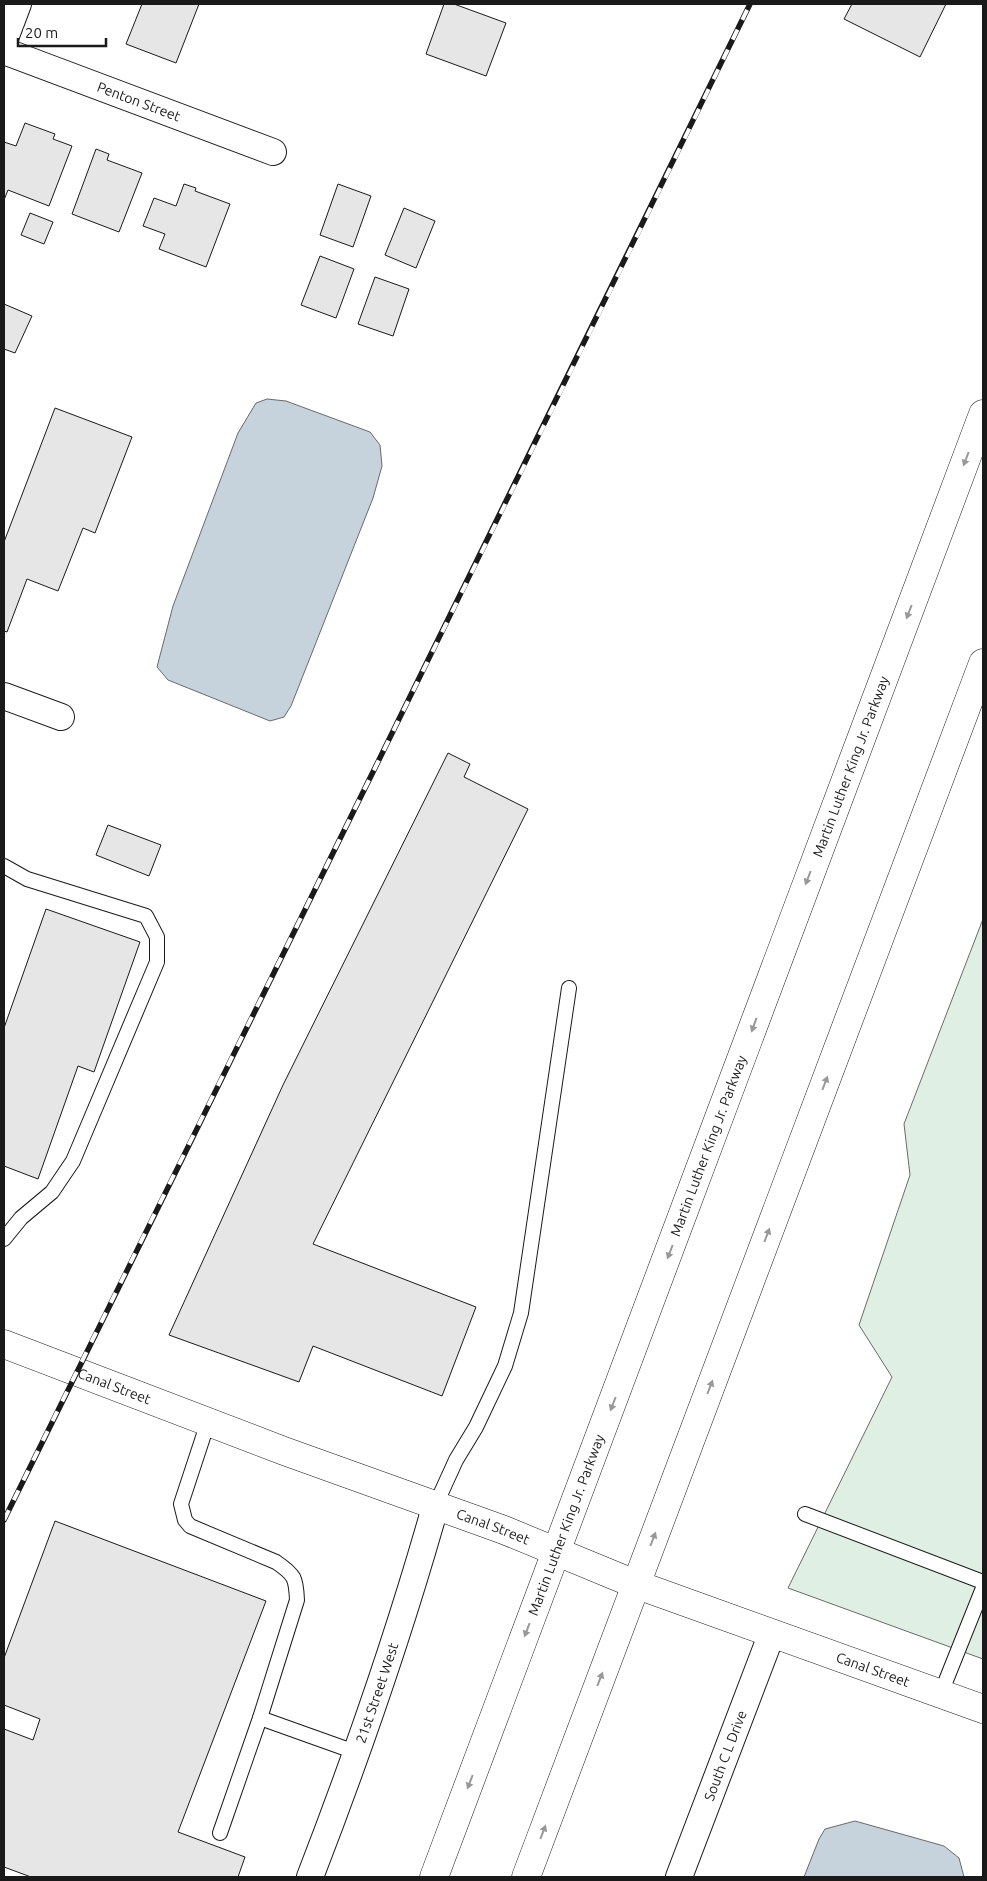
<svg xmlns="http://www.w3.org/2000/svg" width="987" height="1881" viewBox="0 0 987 1881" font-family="Ubuntu,sans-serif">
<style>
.green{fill:#e0efe3;stroke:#6a6a6a}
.water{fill:#c6d2dc;stroke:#6a6a6a}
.building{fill:#e6e6e6;stroke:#1a1a1a}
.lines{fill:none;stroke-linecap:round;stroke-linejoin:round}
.service-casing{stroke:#1a1a1a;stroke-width:16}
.minor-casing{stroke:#1a1a1a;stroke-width:28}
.tertiary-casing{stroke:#1a1a1a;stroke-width:29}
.trunk-casing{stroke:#1a1a1a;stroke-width:29}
.service{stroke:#fff;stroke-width:14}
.minor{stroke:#fff;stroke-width:26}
.tertiary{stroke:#fff;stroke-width:28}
.trunk{stroke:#fff;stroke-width:28}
.rail-casing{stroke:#1a1a1a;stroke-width:5.5}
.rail{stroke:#fff;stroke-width:4;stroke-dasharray:11;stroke-linecap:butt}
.oneway{fill:#989898}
.labels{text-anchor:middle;stroke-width:4;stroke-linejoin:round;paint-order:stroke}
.street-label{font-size:14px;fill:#1a1a1a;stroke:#fff}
</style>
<rect width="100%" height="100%" fill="#fff"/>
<polygon class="green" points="983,919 983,1659 788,1588 892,1377 859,1325 910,1175 904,1124"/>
<g class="water">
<polygon points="267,399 286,401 370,432 380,445 382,466 373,498 291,706 284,717 270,721 168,680 157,667 173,606 238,433 256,403"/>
<polygon points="855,1821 944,1846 959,1858 964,1877 804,1877 819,1839 825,1829"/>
</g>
<g class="building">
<polygon points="142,4 199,4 176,63 126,44"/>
<polygon points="444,4 454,4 506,23 486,76 426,54"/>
<polygon points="852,4 946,4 920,57 844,19"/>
<polygon points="25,123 55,134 53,139 72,146 49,206 8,190 4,200 4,142 16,146"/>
<polygon points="96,149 109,154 107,160 142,173 119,232 72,214"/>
<polygon points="184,184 196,188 195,191 230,204 206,267 159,249 165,234 143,226 154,198 176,206"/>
<polygon points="338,184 371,196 353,247 320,235"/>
<polygon points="404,208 435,221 416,268 385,255"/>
<polygon points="30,213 53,222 44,244 21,235"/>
<polygon points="320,256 354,269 336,318 301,305"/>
<polygon points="375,277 409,289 393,336 358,324"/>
<polygon points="4,304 32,316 15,353 4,349"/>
<polygon points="55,408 132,437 95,533 83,528 58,591 27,579 7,632 4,631 4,542"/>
<polygon points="448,753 470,764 464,777 528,809 313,1244 476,1307 442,1396 313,1346 299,1382 169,1335 283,1085"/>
<polygon points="108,825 161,845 149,876 96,855"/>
<polygon points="46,909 140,942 94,1072 78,1066 38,1179 4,1166 4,1028"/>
<polygon points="55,1521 266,1601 178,1832 245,1857 238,1877 31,1877 4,1867 4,1729 33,1740 40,1719 4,1705 4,1658"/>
</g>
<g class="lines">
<g class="service-casing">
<g id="service">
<polyline points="4,866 27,879 146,916 157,937 157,962 73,1161 52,1192 21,1218 4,1239"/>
<path d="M 208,1422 L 181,1504 L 185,1520 L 190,1526 L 276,1562 C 295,1575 296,1578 297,1600 L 260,1718 L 358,1753"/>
<polyline points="436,1504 456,1460 476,1427 505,1366 521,1313 569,988"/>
<polyline points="805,1514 983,1582"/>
<polyline points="941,1693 983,1588"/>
<polyline points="220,1833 260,1718"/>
</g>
</g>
<g class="minor-casing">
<g id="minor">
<polyline points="4,41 18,4"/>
<path id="s1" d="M 4,51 L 273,152"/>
<polyline points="4,696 61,717"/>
<path id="s2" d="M 310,1877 C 358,1753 400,1632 436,1504"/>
<path id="s3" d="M 679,1877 L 772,1633"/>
</g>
</g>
<g class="tertiary-casing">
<g id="tertiary">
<path id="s4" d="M 4,1344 L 284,1451 L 504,1530 L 635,1584 L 983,1709"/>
</g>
</g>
<g class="trunk-casing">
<g id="trunk">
<path id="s5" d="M 434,1877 L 983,414"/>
<polyline points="526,1877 983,663"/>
</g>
</g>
<use href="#service" class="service"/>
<use href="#minor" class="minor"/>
<use href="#tertiary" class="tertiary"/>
<use href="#trunk" class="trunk"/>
<g class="rail-casing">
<path id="rail" d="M 4,1520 C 252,1014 504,511 750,4"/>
</g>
<use href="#rail" class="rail"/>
</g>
<defs><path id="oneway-solid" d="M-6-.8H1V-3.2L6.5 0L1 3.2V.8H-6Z" transform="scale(1.25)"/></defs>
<g class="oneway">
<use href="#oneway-solid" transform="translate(966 459) rotate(111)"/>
<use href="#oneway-solid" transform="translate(909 612) rotate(111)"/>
<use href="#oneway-solid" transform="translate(808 878) rotate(111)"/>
<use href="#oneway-solid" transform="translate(754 1025) rotate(110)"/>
<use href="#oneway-solid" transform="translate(825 1083) rotate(-69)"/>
<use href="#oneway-solid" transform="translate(767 1235) rotate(-69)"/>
<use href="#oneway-solid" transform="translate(670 1252) rotate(111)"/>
<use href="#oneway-solid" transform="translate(710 1387) rotate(-69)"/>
<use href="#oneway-solid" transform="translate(613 1404) rotate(111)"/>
<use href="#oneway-solid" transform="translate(653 1539) rotate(-69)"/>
<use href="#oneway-solid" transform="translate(527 1630) rotate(111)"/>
<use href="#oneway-solid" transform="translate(600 1679) rotate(-69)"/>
<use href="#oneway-solid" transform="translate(470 1782) rotate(111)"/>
<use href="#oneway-solid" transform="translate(543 1832) rotate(-69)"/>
</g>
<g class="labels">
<g class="street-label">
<text dy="5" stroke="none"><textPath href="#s1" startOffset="144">Penton Street</textPath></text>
<text dy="5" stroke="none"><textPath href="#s5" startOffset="1186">Martin Luther King Jr. Parkway</textPath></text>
<text dy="5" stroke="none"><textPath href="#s5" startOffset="781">Martin Luther King Jr. Parkway</textPath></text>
<text dy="5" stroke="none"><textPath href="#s4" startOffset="118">Canal Street</textPath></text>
<text dy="5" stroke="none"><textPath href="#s5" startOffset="376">Martin Luther King Jr. Parkway</textPath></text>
<text dy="5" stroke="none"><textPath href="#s4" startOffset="522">Canal Street</textPath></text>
<text dy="5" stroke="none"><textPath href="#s4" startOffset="928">Canal Street</textPath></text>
<text dy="5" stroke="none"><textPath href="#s2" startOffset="196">21st Street West</textPath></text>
<text dy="5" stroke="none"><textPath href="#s3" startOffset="130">South C L Drive</textPath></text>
</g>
</g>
<rect width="987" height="1881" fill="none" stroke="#1a1a1a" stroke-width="10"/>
<path d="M18 38v8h88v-8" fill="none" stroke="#1a1a1a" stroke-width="2.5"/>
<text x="25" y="38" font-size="15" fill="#1a1a1a" stroke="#ffffff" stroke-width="4" paint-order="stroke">20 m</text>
</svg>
